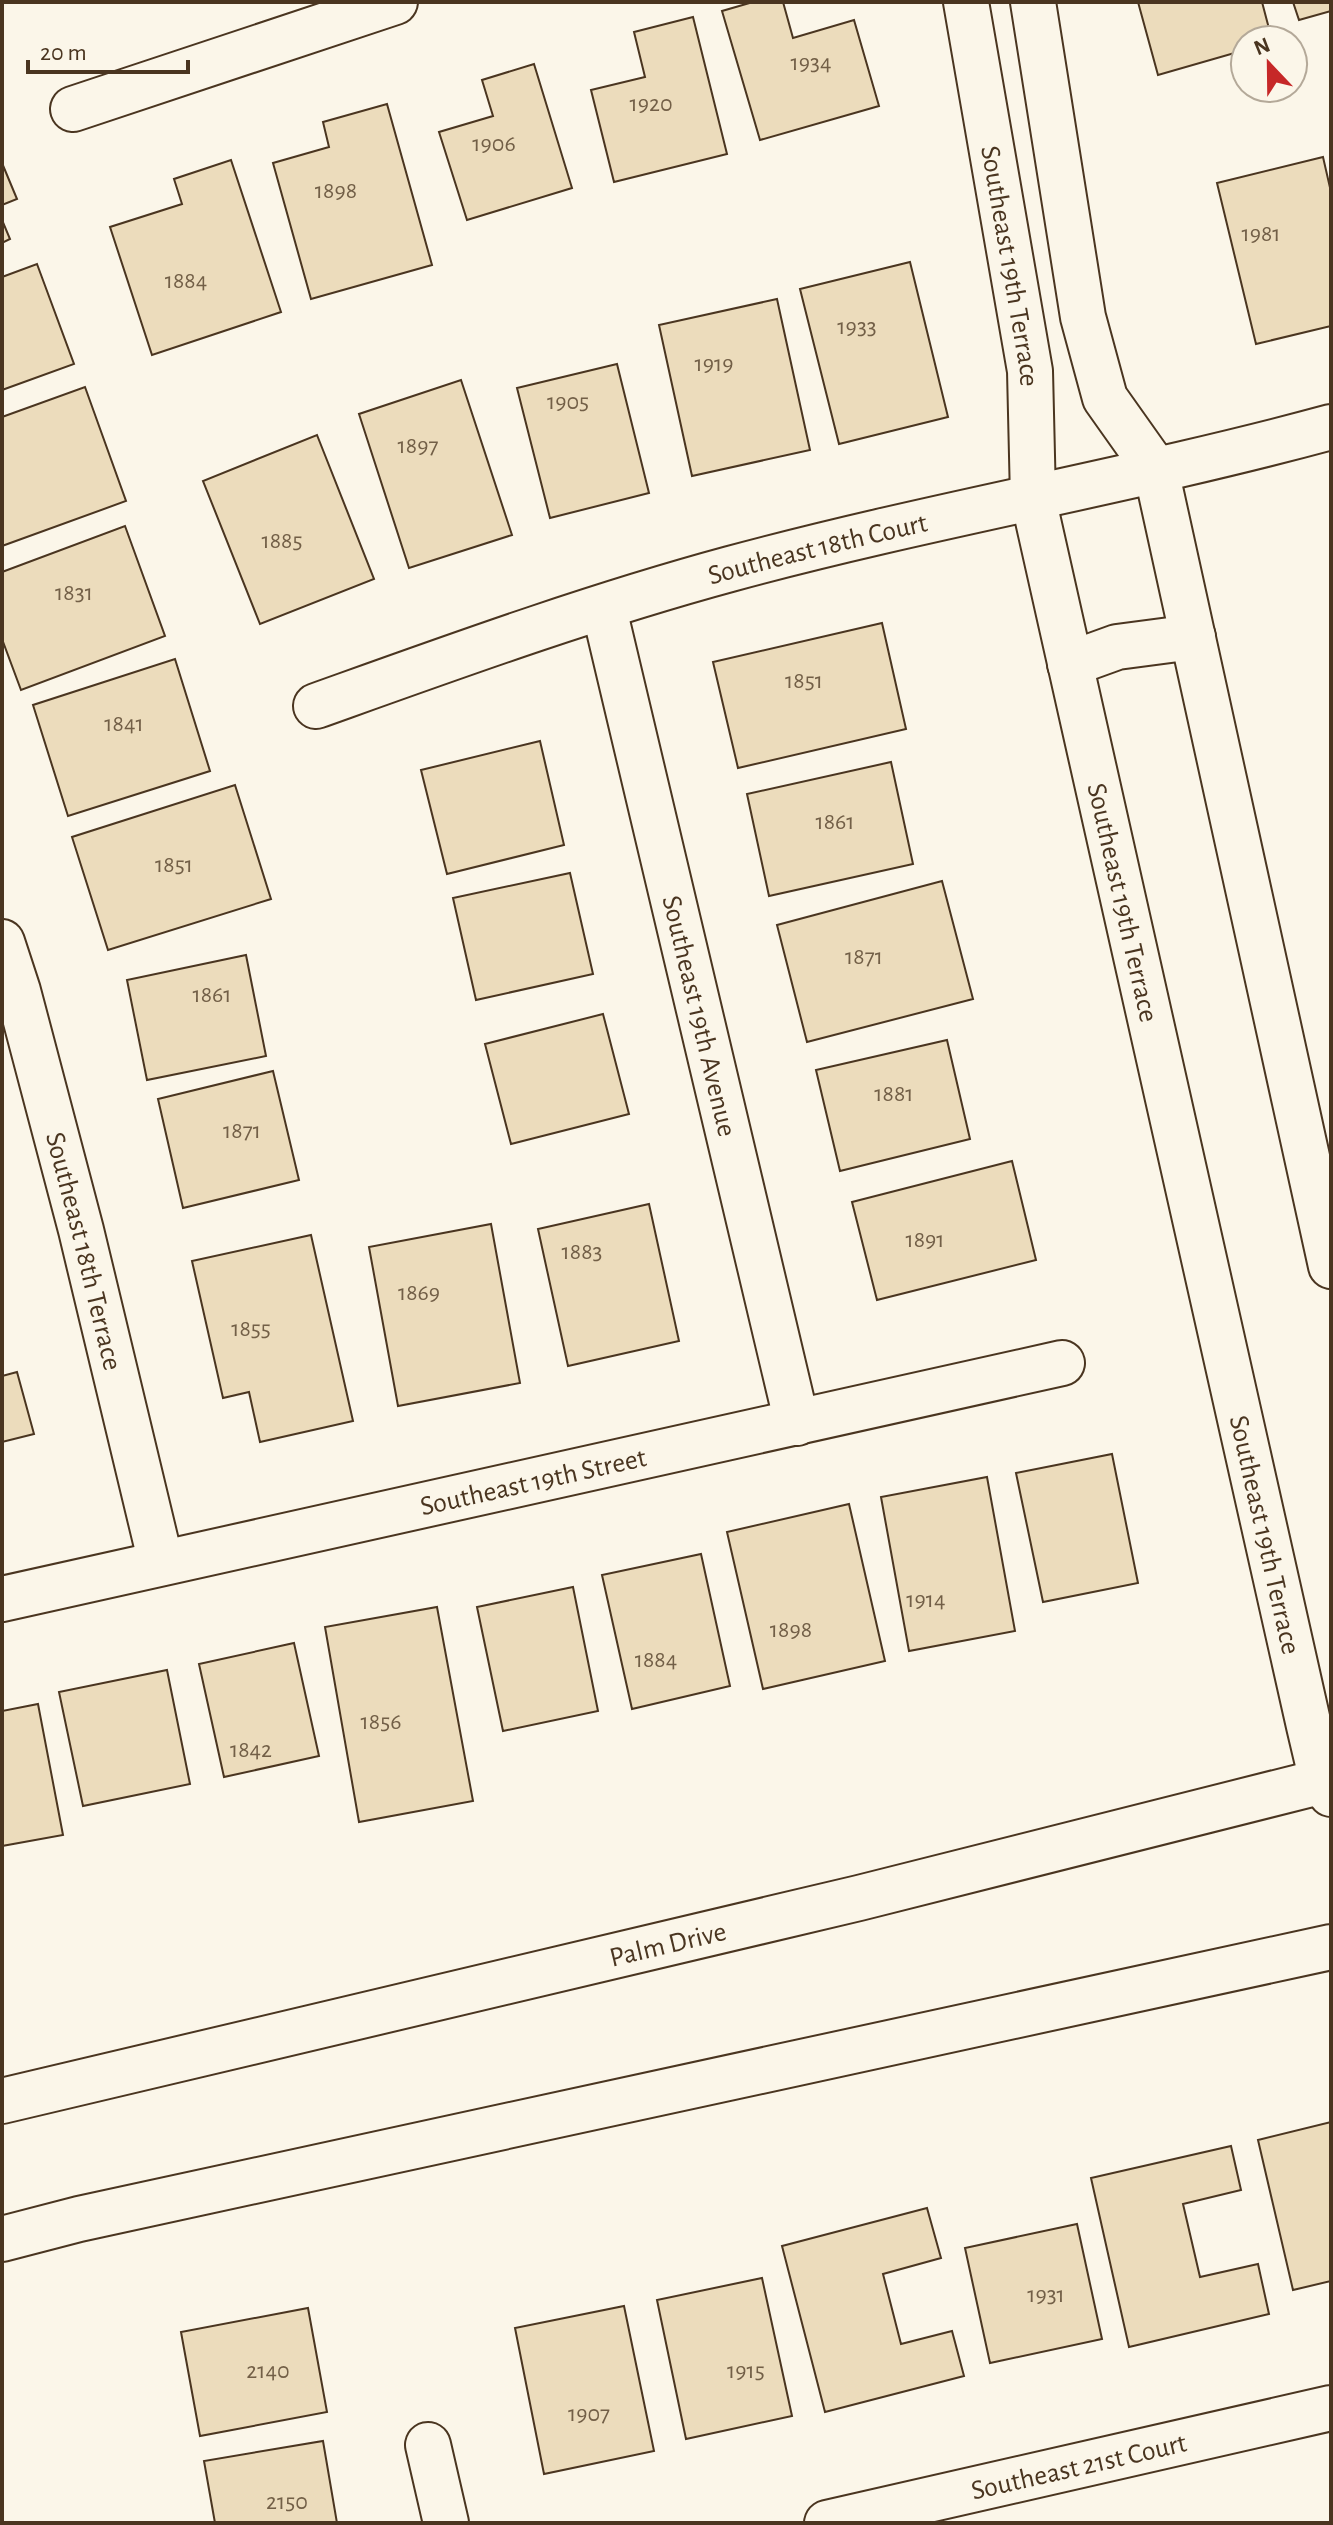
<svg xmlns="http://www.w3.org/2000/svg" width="1333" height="2525" viewBox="0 0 1333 2525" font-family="'Alegreya Sans',sans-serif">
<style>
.building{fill:#ecdcbc;stroke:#4a3520;stroke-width:2}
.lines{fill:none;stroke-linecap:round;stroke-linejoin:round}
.minor-casing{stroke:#4a3520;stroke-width:48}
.major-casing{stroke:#4a3520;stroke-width:48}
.minor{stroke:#fbf6e9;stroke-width:44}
.major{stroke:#fbf6e9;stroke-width:44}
.labels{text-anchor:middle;stroke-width:6;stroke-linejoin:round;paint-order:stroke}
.number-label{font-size:24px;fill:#725f47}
.street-label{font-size:28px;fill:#4a3520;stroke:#fbf6e9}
</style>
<rect width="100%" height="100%" fill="#fbf6e9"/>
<g class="building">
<polygon points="753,2 783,2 793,38 854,20 879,106 760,140 722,11"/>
<polygon points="1138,2 1262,2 1272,40 1245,40 1245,50 1158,75"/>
<polygon points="1293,2 1331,2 1331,11 1299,20"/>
<polygon points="693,17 727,154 614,182 591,90 645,77 634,32"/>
<polygon points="534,64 572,188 467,220 439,132 493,116 482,80"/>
<polygon points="387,104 432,265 311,299 273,163 329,147 323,122"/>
<polygon points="1323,157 1331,192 1331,326 1256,344 1217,183"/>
<polygon points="231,160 281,312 152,355 110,227 182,204 174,179"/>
<polygon points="2,163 17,199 2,205"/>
<polygon points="2,220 10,239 2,243"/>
<polygon points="910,262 948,417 839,444 800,289"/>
<polygon points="37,264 74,364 2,390 2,277"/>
<polygon points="777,299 810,450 692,476 659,325"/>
<polygon points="617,364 649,493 550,518 517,388"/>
<polygon points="461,380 512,535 409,568 359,414"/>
<polygon points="85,387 126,501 2,546 2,417"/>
<polygon points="317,435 374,579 260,624 203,481"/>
<polygon points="125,526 165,636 21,690 2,639 2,572"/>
<polygon points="882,623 906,729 738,768 713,662"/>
<polygon points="175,659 210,771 68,816 33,705"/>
<polygon points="540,741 564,845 447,874 421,770"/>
<polygon points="891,762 913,864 769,896 747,794"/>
<polygon points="235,785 271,899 108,950 72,837"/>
<polygon points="570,873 593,974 476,1000 453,898"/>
<polygon points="942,881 973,999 807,1042 777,925"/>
<polygon points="246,955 266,1056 147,1080 127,980"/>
<polygon points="603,1014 629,1114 511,1144 485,1044"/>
<polygon points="947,1040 970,1139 840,1171 816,1070"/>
<polygon points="273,1071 299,1180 183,1208 158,1099"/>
<polygon points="1012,1161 1036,1260 877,1300 852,1202"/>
<polygon points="649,1204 679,1341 568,1366 538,1229"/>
<polygon points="491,1224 520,1383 398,1406 369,1247"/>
<polygon points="311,1235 353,1421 260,1442 249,1392 223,1398 192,1261"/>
<polygon points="17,1372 34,1434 2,1442 2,1376"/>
<polygon points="1112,1454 1138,1583 1043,1602 1016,1473"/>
<polygon points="987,1477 1015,1631 909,1651 881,1497"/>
<polygon points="849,1504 885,1661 763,1689 727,1532"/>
<polygon points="701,1554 730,1686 632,1709 602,1575"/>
<polygon points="573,1587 598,1711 503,1731 477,1607"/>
<polygon points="437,1607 473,1801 359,1822 325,1627"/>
<polygon points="294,1643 319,1756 224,1777 199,1664"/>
<polygon points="167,1670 190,1784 83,1806 59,1692"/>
<polygon points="38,1704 63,1835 2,1846 2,1711"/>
<polygon points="1331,2122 1331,2281 1293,2290 1258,2140"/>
<polygon points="1231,2146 1241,2190 1183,2204 1200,2277 1258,2264 1269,2314 1129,2347 1091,2178"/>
<polygon points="927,2208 941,2258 883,2274 901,2344 952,2331 964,2376 825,2412 782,2246"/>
<polygon points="1077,2224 1102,2339 990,2363 965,2248"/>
<polygon points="762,2278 792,2416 686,2439 657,2300"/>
<polygon points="624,2306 654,2451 544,2474 515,2328"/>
<polygon points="308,2308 327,2412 200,2436 181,2332"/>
<polygon points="323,2441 337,2523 215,2523 204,2461"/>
</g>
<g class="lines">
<g class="minor-casing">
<g id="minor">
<path id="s1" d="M 966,2 L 1030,371 L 1033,498 L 1309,1726 L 1322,1781 L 1331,1794"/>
<polyline points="1033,2 1083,317 1105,398 1156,470 1331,1266"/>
<polyline points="73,109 395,2"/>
<path id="s2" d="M 604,609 L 797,1423"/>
<polyline points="1070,664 1117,647 1193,637"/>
<path id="s3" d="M 316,706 C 453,657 590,607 730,569 C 929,515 1132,481 1331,427"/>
<path id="s4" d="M 2,942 L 18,991 L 81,1230 L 161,1563"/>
<path id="s5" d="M 2,1599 L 1062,1363"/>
<polyline points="428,2445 446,2523"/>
<path id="s6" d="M 827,2523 L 1331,2408"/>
</g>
</g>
<g class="major-casing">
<g id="major">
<path id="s7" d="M 2,2101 L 859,1898 L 1331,1779"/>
<polyline points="2,2239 79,2219 1331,1947"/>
</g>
</g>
<use href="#minor" class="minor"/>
<use href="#major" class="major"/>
</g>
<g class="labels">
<g class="number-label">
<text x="811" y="70">1934</text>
<text x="651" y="111">1920</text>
<text x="494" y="151">1906</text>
<text x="336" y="198">1898</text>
<text x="1261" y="241">1981</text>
<text x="186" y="288">1884</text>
<text x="857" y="334">1933</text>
<text x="714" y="371">1919</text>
<text x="568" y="409">1905</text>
<text x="418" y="453">1897</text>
<text x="282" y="548">1885</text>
<text x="74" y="600">1831</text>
<text x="804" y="688">1851</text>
<text x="124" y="731">1841</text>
<text x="835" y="829">1861</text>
<text x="174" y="872">1851</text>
<text x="864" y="964">1871</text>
<text x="212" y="1002">1861</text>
<text x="894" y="1101">1881</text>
<text x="242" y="1138">1871</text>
<text x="925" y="1247">1891</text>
<text x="582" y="1259">1883</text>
<text x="419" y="1300">1869</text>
<text x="251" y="1336">1855</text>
<text x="926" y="1607">1914</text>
<text x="791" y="1637">1898</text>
<text x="656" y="1667">1884</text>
<text x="381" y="1729">1856</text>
<text x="251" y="1757">1842</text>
<text x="1046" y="2302">1931</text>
<text x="268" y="2378">2140</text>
<text x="746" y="2378">1915</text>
<text x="589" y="2421">1907</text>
<text x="287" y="2509">2150</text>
</g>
<g class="street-label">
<text dy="10" stroke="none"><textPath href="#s1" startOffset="268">Southeast 19th Terrace</textPath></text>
<text dy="10" stroke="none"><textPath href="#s3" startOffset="526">Southeast 18th Court</textPath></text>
<text dy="10" stroke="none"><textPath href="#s1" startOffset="916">Southeast 19th Terrace</textPath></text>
<text dy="10" stroke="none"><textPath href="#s2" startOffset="418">Southeast 19th Avenue</textPath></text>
<text dy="10" stroke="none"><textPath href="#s4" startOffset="320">Southeast 18th Terrace</textPath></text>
<text dy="10" stroke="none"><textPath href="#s5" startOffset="544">Southeast 19th Street</textPath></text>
<text dy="10" stroke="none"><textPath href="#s1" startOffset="1564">Southeast 19th Terrace</textPath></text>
<text dy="10" stroke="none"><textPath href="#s7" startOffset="684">Palm Drive</textPath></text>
<text dy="10" stroke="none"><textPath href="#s6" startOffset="258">Southeast 21st Court</textPath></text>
</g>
</g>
<rect width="1333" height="2525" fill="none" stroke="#4a3520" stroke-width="8"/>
<g transform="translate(1269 64) rotate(338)"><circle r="38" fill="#fbf6e9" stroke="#b4a999" stroke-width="2"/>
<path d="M0-6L14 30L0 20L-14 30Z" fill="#c62828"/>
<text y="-12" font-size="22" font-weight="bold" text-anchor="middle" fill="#4a3520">N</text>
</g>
<path d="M28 60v12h160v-12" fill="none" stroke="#4a3520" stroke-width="4"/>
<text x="40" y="60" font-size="24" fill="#4a3520" stroke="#fbf6e9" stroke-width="6" paint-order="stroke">20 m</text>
</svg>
